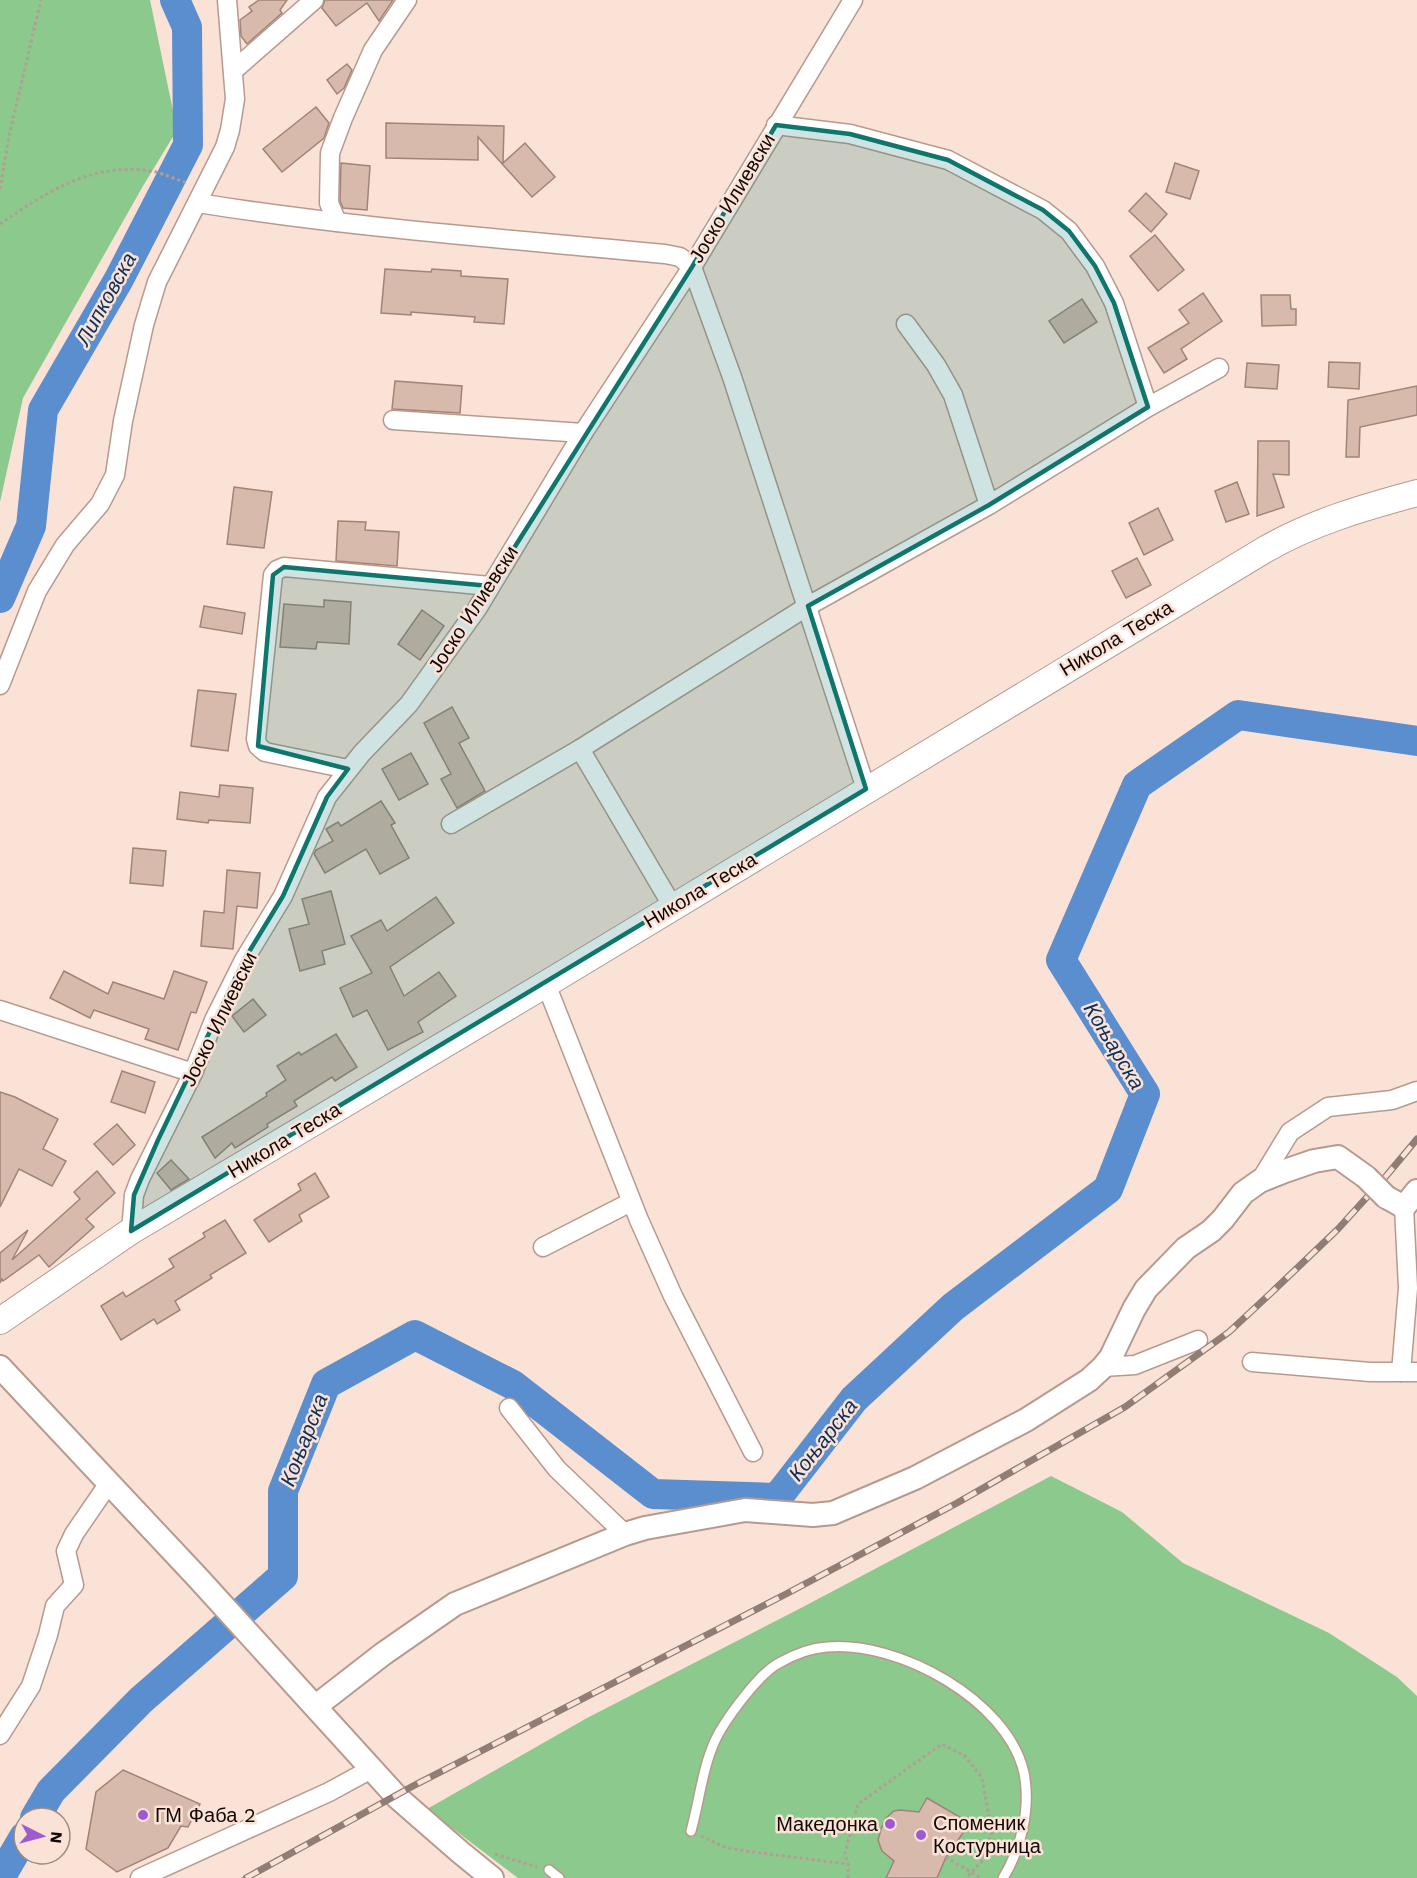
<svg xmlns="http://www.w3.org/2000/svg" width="1417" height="1878" viewBox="0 0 1417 1878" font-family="'Work Sans',sans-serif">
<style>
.green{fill:#8bc98d}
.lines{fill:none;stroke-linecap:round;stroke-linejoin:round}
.river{stroke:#5a8ece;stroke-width:30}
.building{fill:#d8baac;stroke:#a08477;stroke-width:1.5}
.service-casing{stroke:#b79a8d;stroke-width:12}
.minor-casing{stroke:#b79a8d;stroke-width:21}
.tertiary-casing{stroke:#b79a8d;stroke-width:26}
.secondary-casing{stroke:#b79a8d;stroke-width:28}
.path{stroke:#b29e95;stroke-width:3;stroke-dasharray:3 3;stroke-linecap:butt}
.service{stroke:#fff;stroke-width:9}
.minor{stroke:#fff;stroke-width:18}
.tertiary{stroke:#fff;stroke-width:22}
.secondary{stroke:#fff;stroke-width:26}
.rail-casing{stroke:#8f7d76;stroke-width:7}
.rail{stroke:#fbe2d7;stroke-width:4.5;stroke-dasharray:14;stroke-linecap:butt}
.tertiary-bridge-casing{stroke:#b79a8d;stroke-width:26;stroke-linecap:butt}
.tertiary-bridge{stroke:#fff;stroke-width:22}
.marked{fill:#0f766e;fill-opacity:0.2;stroke:#0f766e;stroke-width:4.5;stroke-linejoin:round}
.poi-dot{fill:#9e5bd0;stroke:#fbe2d7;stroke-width:2}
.labels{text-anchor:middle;stroke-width:5;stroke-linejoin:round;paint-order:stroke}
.street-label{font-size:20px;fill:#120905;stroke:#fbe2d7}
.poi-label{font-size:20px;fill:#120905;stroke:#fbe2d7;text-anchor:start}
.water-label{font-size:21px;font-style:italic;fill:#0b305a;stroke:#fbe2d7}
</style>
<rect width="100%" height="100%" fill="#fbe2d7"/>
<g class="green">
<polygon points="0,0 150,0 177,130 143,186 23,398 0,502"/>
<polygon points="1051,1476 1122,1512 1183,1563 1329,1633 1397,1677 1417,1696 1417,1878 518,1878 427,1809 587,1718 799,1609"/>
</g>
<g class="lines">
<g class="river">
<polyline points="0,598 31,526 43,410 119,279 188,145 187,27 175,0"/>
<polyline points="35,1818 51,1791 141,1700 283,1576 283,1491 326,1384 415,1335 513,1385 653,1494 777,1498 854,1399 953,1307 1108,1189 1145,1094 1061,960 1137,785 1238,715 1417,741"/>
<polyline points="0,1878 24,1837"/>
</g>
</g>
<g class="building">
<polygon points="259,0 287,0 280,10 282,13 247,44 241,36 240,20 252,11 249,7"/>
<polygon points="325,0 393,0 379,21 367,3 336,26 322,8"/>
<polygon points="347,64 352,70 344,88 337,94 327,80"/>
<polygon points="316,107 329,123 324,138 282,172 263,149"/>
<polygon points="386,123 504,126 503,163 525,143 555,177 532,197 478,137 478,160 386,158"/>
<polygon points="341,163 370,166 367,210 343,208 340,201"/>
<polygon points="1175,163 1199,171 1190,199 1166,192"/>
<polygon points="1146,193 1167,214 1151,232 1129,211"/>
<polygon points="1155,235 1184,270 1158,291 1130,256"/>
<polygon points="385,269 431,272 432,269 461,271 461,276 508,279 504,324 474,322 475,317 411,312 411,315 381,313"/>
<polygon points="1203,293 1222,321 1181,349 1187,359 1164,373 1148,348 1189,323 1179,310"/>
<polygon points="1261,295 1290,295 1291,309 1296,309 1296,325 1262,326"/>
<polygon points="1082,299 1097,322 1064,343 1049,321"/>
<polygon points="1329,362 1360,363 1359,389 1328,387"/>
<polygon points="1247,363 1279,365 1277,389 1245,387"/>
<polygon points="395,381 462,386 460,413 392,409"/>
<polygon points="1417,386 1417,415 1360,427 1359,457 1346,457 1348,400"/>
<polygon points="1258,441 1289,441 1289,475 1273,474 1284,507 1257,516"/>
<polygon points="1237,482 1249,514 1226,522 1215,491"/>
<polygon points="234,487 272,492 264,548 227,544"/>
<polygon points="1158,508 1173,540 1144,555 1129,523"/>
<polygon points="338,521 366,522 365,530 399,532 397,566 336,561"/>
<polygon points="1137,558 1151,585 1126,598 1112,571"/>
<polygon points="324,600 351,602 349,644 317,642 316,649 280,647 284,604 324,607"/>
<polygon points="204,606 245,613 242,634 200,627"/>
<polygon points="422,610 444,626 420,660 398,644"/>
<polygon points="198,690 236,694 228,751 191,746"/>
<polygon points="452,707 469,738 459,743 485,791 457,808 441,779 451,774 424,723"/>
<polygon points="411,753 428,784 399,800 382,769"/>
<polygon points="220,785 253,788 250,823 209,820 208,823 177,819 180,792 219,797"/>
<polygon points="381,801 395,823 391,825 409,858 380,874 366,849 325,873 314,854 316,850 333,841 326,829 338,822 341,826"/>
<polygon points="133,848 166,851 163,886 130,883"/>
<polygon points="227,870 260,873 257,908 237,906 233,949 201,946 204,911 224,913"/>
<polygon points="331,891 345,944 322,951 325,964 300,971 289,929 309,924 302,899"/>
<polygon points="436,897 454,923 390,967 404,996 439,972 456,996 418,1022 423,1032 388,1050 367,1010 353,1017 340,988 372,973 351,936 381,920 387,931"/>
<polygon points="64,971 108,994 113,982 164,999 174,971 207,982 196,1013 191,1012 178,1050 145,1039 149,1029 94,1010 90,1018 50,998"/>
<polygon points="253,999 266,1015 244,1032 232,1016"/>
<polygon points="336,1034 357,1067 335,1081 332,1077 294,1101 297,1106 267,1124 268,1127 235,1148 232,1143 215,1158 202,1137 267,1096 266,1093 286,1080 277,1066 299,1052 301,1055"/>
<polygon points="122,1071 155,1082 145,1113 111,1102"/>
<polygon points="0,1092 15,1097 58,1119 43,1149 66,1161 52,1186 19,1169 0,1207"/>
<polygon points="117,1124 135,1145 113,1165 94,1144"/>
<polygon points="171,1160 189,1179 171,1190 157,1173"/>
<polygon points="97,1171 115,1193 86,1219 94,1227 49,1267 39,1255 3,1281 2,1279 0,1283 0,1253 28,1230 12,1260 80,1199 74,1192"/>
<polygon points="315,1173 329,1197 299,1215 302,1221 269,1242 254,1220 301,1190 298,1184"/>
<polygon points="225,1220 246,1253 210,1275 212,1278 175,1301 180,1310 157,1324 154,1319 121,1340 101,1306 123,1292 126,1297 174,1267 169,1259 205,1237 203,1233"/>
<polygon points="123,1770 200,1804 188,1827 181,1826 168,1848 117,1872 86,1849 96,1792"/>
<polygon points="927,1798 970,1823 946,1857 937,1878 886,1878 894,1861 882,1851 878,1840 881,1829 886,1818 894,1811 900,1810 919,1812"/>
</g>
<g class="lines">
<g class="service-casing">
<g id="service">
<path d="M 691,1831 C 700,1799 703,1760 720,1731 C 732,1711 760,1673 779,1663 C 793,1655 811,1648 827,1647 C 897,1640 1008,1700 1024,1773 C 1031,1808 1021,1849 1003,1878"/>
<polyline points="549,1870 559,1878"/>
</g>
</g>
<g class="minor-casing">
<g id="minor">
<polyline points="233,71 314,0"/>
<polyline points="776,125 850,134 948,160 1043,210 1069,231 1095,266 1114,303 1148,407"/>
<path d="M 198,203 C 353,228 509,239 665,254 L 680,257 L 692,267 L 732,377 L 866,789"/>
<polyline points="337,222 329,203 330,153 343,118 373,50 407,0"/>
<polyline points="906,324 936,365 953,395 989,505"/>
<polyline points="393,420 583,433"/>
<polyline points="0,685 37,591 65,545 100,504 115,475 123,421 144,325 157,282 225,147 230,130 235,99 227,0"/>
<polyline points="580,749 673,907"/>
<polyline points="348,769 265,752 258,746 256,739 273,575 277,570 284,567 490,586"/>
<polyline points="451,824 580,749 808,606 989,505 1148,407 1219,368"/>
<polyline points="546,984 639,1220 673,1296 753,1452"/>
<polyline points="0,1010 193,1073"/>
<polyline points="1260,1181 1290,1132 1328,1107 1392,1100 1417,1091"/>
<polyline points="131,1231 134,1195 140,1179 193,1073 214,1020 244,960 283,896 327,797 362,753 409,704 477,609 583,433 692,267 853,0"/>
<polyline points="543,1247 631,1202"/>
<polyline points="1252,1362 1370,1372 1417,1372"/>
<polyline points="1103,1367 1135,1365 1198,1340"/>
<polyline points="1401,1372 1408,1288 1404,1207"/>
<polyline points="509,1408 557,1469 625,1534"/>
<polyline points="0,1735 31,1686 48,1635 55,1606 74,1585 66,1551 74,1534 109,1483"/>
<polyline points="140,1878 329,1792 373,1768"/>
</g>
</g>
<g class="tertiary-casing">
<g id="tertiary">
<polyline points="1386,1197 1404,1207 1417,1191"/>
<polyline points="0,1367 198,1578 398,1798 460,1852 492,1878"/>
<polyline points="316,1706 383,1654 455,1604 625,1534 645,1528 745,1510 813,1515 833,1513 915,1478 1026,1420 1089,1380 1103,1367 1111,1357 1134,1309 1146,1289 1186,1248 1211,1231 1223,1219 1243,1193 1260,1181 1285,1171 1314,1161 1338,1157 1366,1177"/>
</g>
</g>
<g class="secondary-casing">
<path id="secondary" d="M 0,1321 L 131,1231 L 546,984 L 1266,549 C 1313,522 1365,507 1417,493"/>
</g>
<g class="path">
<polyline points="0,189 9,136 41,0"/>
<path d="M 0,224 C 48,191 95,160 156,172 C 167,175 177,180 187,183"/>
<polyline points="701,1836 724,1847 745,1851 848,1864"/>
<polyline points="495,1854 537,1867"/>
<polyline points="946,1857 981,1878"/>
<polyline points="848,1878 848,1864 845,1853 858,1804 942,1744 965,1756 982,1778 992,1832 983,1860 966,1878"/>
</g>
<use href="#service" class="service"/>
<use href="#minor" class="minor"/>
<use href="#tertiary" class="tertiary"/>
<use href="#secondary" class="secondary"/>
<g class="rail-casing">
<polyline id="rail" points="246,1878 413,1786 786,1594 957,1503 1125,1407 1229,1332 1271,1293 1338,1229 1387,1175 1417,1139"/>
</g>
<use href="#rail" class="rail"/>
<g class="tertiary-bridge-casing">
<polyline id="tertiary-bridge" points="1366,1177 1386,1197"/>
</g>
<use href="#tertiary-bridge" class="tertiary-bridge"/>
</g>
<path class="marked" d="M 776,125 L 850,134 L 948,160 L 1043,210 L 1069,231 L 1095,266 L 1114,303 L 1148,407 L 989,505 L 808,606 L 866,789 L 131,1231 L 134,1195 L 158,1140 L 244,960 L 283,896 L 327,797 L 348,769 L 258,746 L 273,575 L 284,567 L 490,586 L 692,267 Z"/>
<g class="poi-dot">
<circle cx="143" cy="1815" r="6"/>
<circle cx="890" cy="1824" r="6"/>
<circle cx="921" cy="1835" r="6"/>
</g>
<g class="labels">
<g class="street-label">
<text transform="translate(732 198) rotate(-59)" y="7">Јоско Илиевски</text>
<text transform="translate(473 609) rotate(-57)" y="7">Јоско Илиевски</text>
<text transform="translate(1116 638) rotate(-31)" y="7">Никола Теска</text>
<text transform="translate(700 890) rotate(-31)" y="7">Никола Теска</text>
<text transform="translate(219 1019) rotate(-64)" y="7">Јоско Илиевски</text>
<text transform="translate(284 1140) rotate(-31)" y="7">Никола Теска</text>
</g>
<g class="poi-label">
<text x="155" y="1822">ГМ Фаба 2</text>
<text x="933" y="1830">Споменик<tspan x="933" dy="23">Костурница</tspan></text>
<text x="878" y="1831" text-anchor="end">Македонка</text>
</g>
<g class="water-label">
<text transform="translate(106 299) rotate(-61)" y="7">Липковска</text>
<text transform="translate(1114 1046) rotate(59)" y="7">Коњарска</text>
<text transform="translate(304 1440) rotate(-69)" y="7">Коњарска</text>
<text transform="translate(823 1440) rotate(-52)" y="7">Коњарска</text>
</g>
</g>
<g transform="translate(42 1836) rotate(96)"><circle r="28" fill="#fbe2d7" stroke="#9e8b83" stroke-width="1.5"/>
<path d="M0-4.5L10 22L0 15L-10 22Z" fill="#9e5bd0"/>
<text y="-9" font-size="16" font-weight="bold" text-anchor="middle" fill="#120905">N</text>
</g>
</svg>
